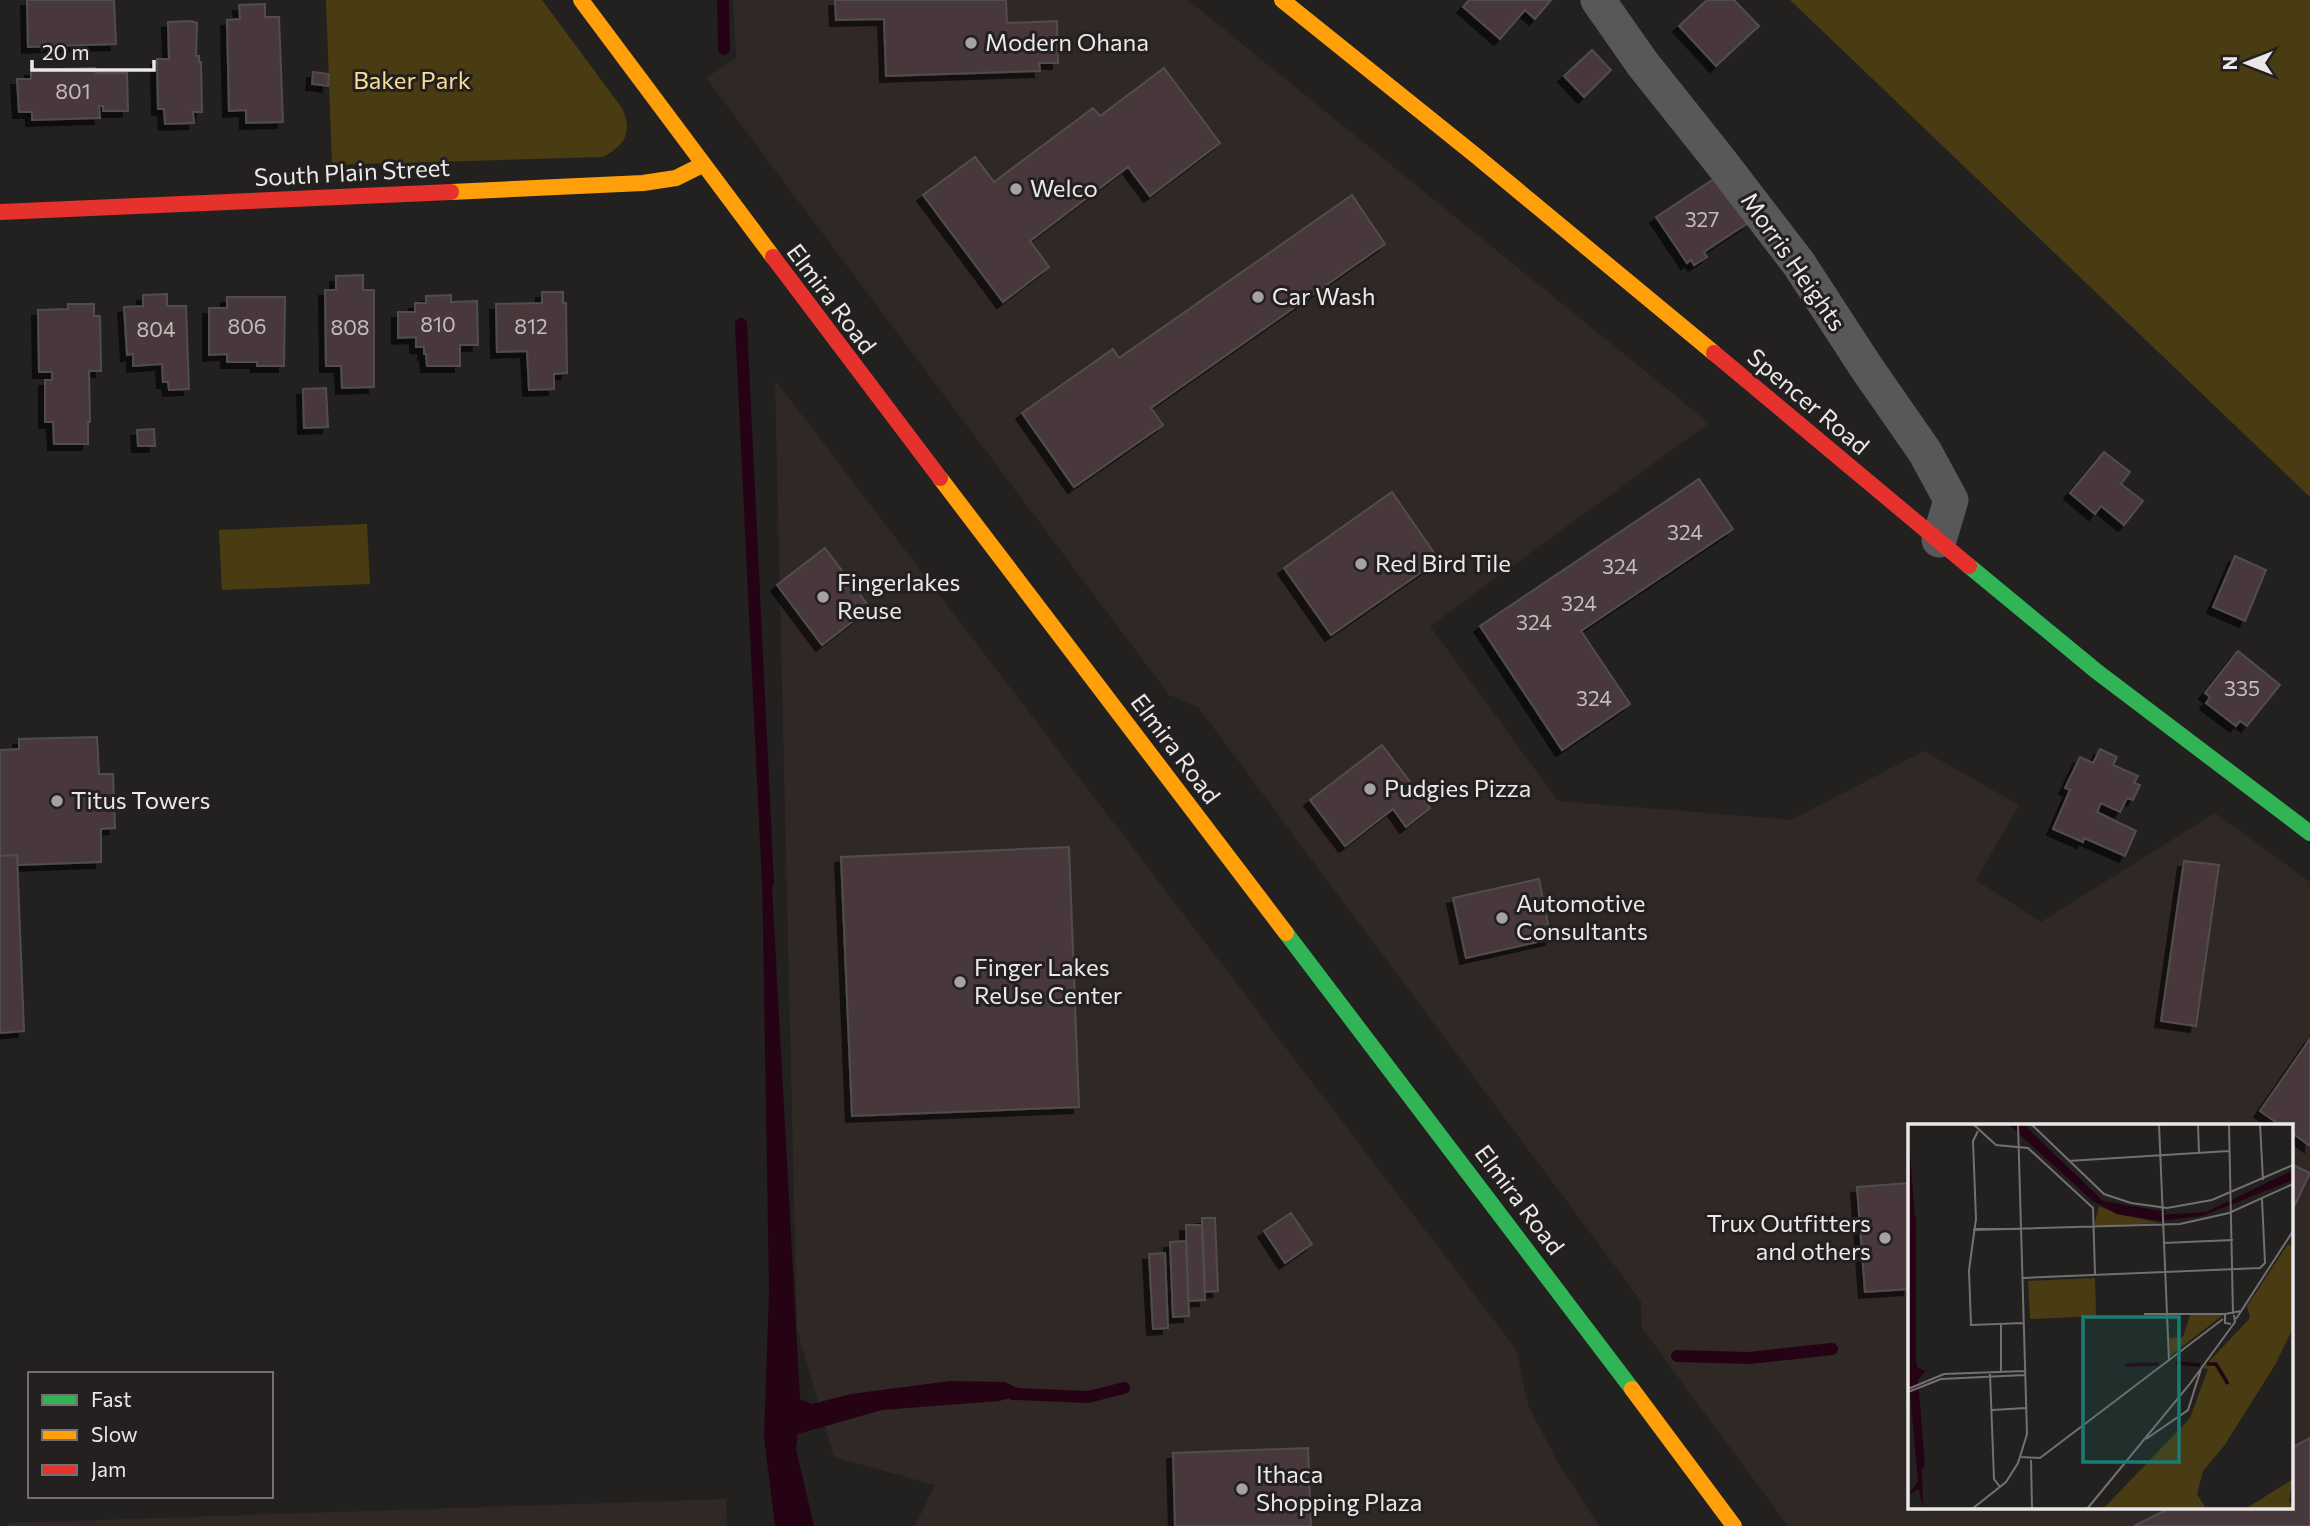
<svg xmlns="http://www.w3.org/2000/svg" width="2310" height="1526" viewBox="0 0 2310 1526" font-family="Commissioner,sans-serif">
<style>
.built{fill:#302825;fill-rule:evenodd}
.green{fill:#4a3c12}
.water{fill:#250314}
.lines{fill:none;stroke-linecap:round;stroke-linejoin:round}
.stream{stroke:#250314;stroke-width:12}
.building{fill:#49383b;stroke:#4f4e4d;stroke-width:2;filter:url(#shadow)}
.street{stroke:#595858;stroke-width:35}
.fast{stroke:#30b455;stroke-width:16}
.slow{stroke:#ff9f0a;stroke-width:16}
.jam{stroke:#e5322d;stroke-width:16}
.poi-dot{fill:#a4a2a2;stroke:#23201f;stroke-width:2.5}
.labels{text-anchor:middle;stroke-width:6;stroke-linejoin:round;paint-order:stroke}
.number-label{font-size:21px;fill:#c2bcbd}
.poi-label{font-size:24px;fill:#eae8e8;stroke:#23201f;text-anchor:start}
.park-label{font-size:24px;fill:#f9de96;stroke:#23201f}
.street-label{font-size:24px;fill:#eae8e8;stroke:#23201f}
.inset-river{fill:none;stroke:#250314;stroke-width:3.5}
.inset-road{fill:none;stroke:#727170;stroke-width:2}
.view{fill:#1a7c74;fill-opacity:0.15;stroke:#1a7c74;stroke-width:3.5}
.inset-edge{fill:none;stroke:#eae8e8;stroke-width:3.5}
</style>
<defs>
<filter id="shadow"><feDropShadow dx="-6" dy="6" stdDeviation="0" flood-color="#0009"/></filter>
</defs>
<rect width="100%" height="100%" fill="#222120"/>
<g class="built">
<path d="M 733,0 L 1188,0 L 1709,423 L 1430,626 L 1558,801 L 1791,820 L 1924,751 L 2019,805 L 1976,880 L 2041,922 L 2215,813 L 2310,882 L 2310,1526 L 1788,1526 L 1642,1328 L 1641,1301 L 1198,707 L 1169,695 L 706,78 L 736,58 ZM 1909,1125 L 2291,1125 L 2291,1507 L 1909,1507 Z"/>
<polygon points="775,380 1516,1349 1528,1405 1558,1463 1599,1526 915,1526 935,1485 834,1457 797,1329"/>
<polygon points="726,1499 727,1526 8,1526 8,1523"/>
</g>
<g class="green">
<path d="M 326,0 L 542,0 L 622,108 C 633,132 625,145 603,157 L 332,165 Z"/>
<polygon points="1790,0 2310,0 2310,497"/>
<polygon points="367,524 370,584 222,590 219,530"/>
</g>
<polygon class="water" points="762,869 771,869 800,1399 812,1404 851,1394 950,1381 1005,1382 1028,1393 999,1401 882,1410 798,1434 796,1449 814,1526 775,1526 764,1437 769,1291"/>
<g class="lines">
<g class="stream">
<polyline points="723,0 724,49"/>
<polyline points="741,324 768,883"/>
<polyline points="1677,1356 1749,1358 1832,1349"/>
<polyline points="1013,1394 1088,1397 1124,1388"/>
</g>
</g>
<g class="building">
<polygon points="27,0 114,0 116,44 28,47"/>
<polygon points="835,0 1006,0 1007,23 1057,21 1058,63 1039,63 1040,71 886,76 884,19 836,20"/>
<polygon points="1469,0 1551,0 1535,19 1525,10 1500,39 1463,7"/>
<polygon points="1707,0 1734,0 1759,26 1716,66 1679,26"/>
<polygon points="265,4 265,17 279,17 283,122 246,123 246,110 229,111 227,20 240,19 239,5"/>
<polygon points="191,21 197,23 196,56 199,56 199,62 201,62 202,112 193,112 194,123 165,124 164,109 158,109 157,59 169,59 168,22"/>
<polygon points="1592,50 1611,70 1584,97 1564,76"/>
<polygon points="95,68 96,73 127,73 128,111 103,111 103,106 99,106 100,118 32,120 32,112 19,112 17,79 31,79 31,70"/>
<polygon points="1164,68 1220,143 1150,196 1128,167 1030,241 1049,267 1003,302 923,195 975,157 994,182 1093,108 1100,116"/>
<polygon points="313,72 329,74 328,86 312,84"/>
<polygon points="1717,177 1748,223 1704,252 1707,257 1694,265 1691,260 1687,263 1656,217"/>
<polygon points="1352,195 1385,244 1151,408 1163,425 1074,487 1022,413 1113,349 1119,358"/>
<polygon points="363,275 363,290 374,290 374,387 342,388 341,366 326,366 325,290 336,290 336,276"/>
<polygon points="542,292 563,292 563,303 566,303 567,373 554,374 554,389 529,390 527,351 497,352 496,304 542,303"/>
<polygon points="167,294 167,306 186,306 189,389 169,390 168,382 163,382 162,364 133,366 133,354 127,355 124,307 143,306 143,295"/>
<polygon points="451,295 451,302 477,301 478,345 460,345 460,366 427,366 426,354 424,354 424,347 416,347 416,337 398,338 398,312 415,312 415,303 426,303 426,296"/>
<polygon points="227,297 285,297 284,366 257,366 257,362 227,362 227,354 209,355 209,308 227,308"/>
<polygon points="68,304 94,304 94,316 100,316 101,371 89,371 90,422 88,422 88,444 54,444 53,422 45,422 45,380 52,380 52,372 39,372 38,310 68,309"/>
<polygon points="326,388 328,427 304,428 303,389"/>
<polygon points="154,429 155,446 138,446 137,430"/>
<polygon points="2104,452 2130,472 2121,484 2143,501 2124,525 2101,506 2095,514 2070,493"/>
<polygon points="1699,479 1733,529 1581,631 1630,704 1562,750 1480,626"/>
<polygon points="1392,492 1439,560 1331,635 1284,568"/>
<polygon points="825,548 870,608 822,645 777,585"/>
<polygon points="2235,556 2266,570 2245,621 2213,607"/>
<polygon points="2238,651 2280,685 2247,726 2240,721 2236,726 2206,703 2210,697 2205,693"/>
<polygon points="97,737 99,774 113,774 115,828 101,829 101,862 18,865 17,855 0,856 0,750 19,749 19,739"/>
<polygon points="1382,745 1430,808 1406,827 1393,809 1345,846 1310,800"/>
<polygon points="2100,749 2117,757 2113,765 2138,776 2134,783 2140,785 2133,800 2127,798 2120,812 2101,803 2097,812 2136,831 2125,856 2084,838 2083,842 2053,829 2070,790 2065,788 2080,757 2093,763"/>
<polygon points="1069,847 1079,1107 852,1116 841,857"/>
<polygon points="17,855 24,1031 0,1033 0,856"/>
<polygon points="2184,861 2219,865 2196,1026 2161,1021"/>
<polygon points="1539,879 1551,939 1466,958 1453,898"/>
<polygon points="2310,1039 2310,1146 2291,1132 2291,1125 2280,1125 2260,1111"/>
<polygon points="2291,1164 2310,1173 2291,1213"/>
<polygon points="1909,1183 1909,1289 1865,1292 1857,1187"/>
<polygon points="1291,1213 1312,1244 1285,1263 1264,1231"/>
<polygon points="1202,1218 1215,1218 1218,1291 1205,1292"/>
<polygon points="1186,1225 1202,1225 1205,1300 1188,1301"/>
<polygon points="1186,1241 1189,1316 1173,1317 1170,1242"/>
<polygon points="1165,1253 1168,1328 1153,1329 1149,1254"/>
<polygon points="2310,1438 2310,1526 2134,1526 2172,1507 2291,1507 2291,1448"/>
<polygon points="1308,1448 1311,1526 1175,1526 1173,1453"/>
</g>
<g class="lines">
<polyline class="street" points="1598,0 1642,63 1720,161 1799,264 1866,367 1925,452 1951,500 1939,540"/>
<g class="fast">
<polyline points="1969,566 2095,670 2310,833"/>
<polyline points="1286,933 1632,1389"/>
</g>
<g class="slow">
<polyline points="581,0 773,257"/>
<polyline points="1282,0 1475,155 1714,353"/>
<polyline points="451,192 643,183 676,178 702,165"/>
<polyline points="940,478 1286,933"/>
<polyline points="1632,1389 1734,1526"/>
</g>
<g class="jam">
<polyline points="0,212 451,192"/>
<polyline points="773,257 940,478"/>
<polyline points="1714,353 1969,566"/>
</g>
</g>
<g class="poi-dot">
<circle cx="971" cy="43" r="7"/>
<circle cx="1016" cy="189" r="7"/>
<circle cx="1258" cy="297" r="7"/>
<circle cx="1361" cy="564" r="7"/>
<circle cx="823" cy="597" r="7"/>
<circle cx="1370" cy="789" r="7"/>
<circle cx="57" cy="801" r="7"/>
<circle cx="1502" cy="918" r="7"/>
<circle cx="960" cy="982" r="7"/>
<circle cx="1885" cy="1238" r="7"/>
<circle cx="1242" cy="1489" r="7"/>
</g>
<g class="labels">
<g class="number-label">
<text x="73" y="99">801</text>
<text x="1702" y="227">327</text>
<text x="438" y="332">810</text>
<text x="247" y="334">806</text>
<text x="531" y="334">812</text>
<text x="350" y="335">808</text>
<text x="156" y="337">804</text>
<text x="1685" y="540">324</text>
<text x="1620" y="574">324</text>
<text x="1579" y="611">324</text>
<text x="1534" y="630">324</text>
<text x="2242" y="696">335</text>
<text x="1594" y="706">324</text>
</g>
<g class="poi-label">
<text x="985" y="51">Modern Ohana</text>
<text x="1030" y="197">Welco</text>
<text x="1272" y="305">Car Wash</text>
<text x="1375" y="572">Red Bird Tile</text>
<text x="837" y="591">Fingerlakes<tspan x="837" dy="28">Reuse</tspan></text>
<text x="1384" y="797">Pudgies Pizza</text>
<text x="71" y="809">Titus Towers</text>
<text x="1516" y="912">Automotive<tspan x="1516" dy="28">Consultants</tspan></text>
<text x="974" y="976">Finger Lakes<tspan x="974" dy="28">ReUse Center</tspan></text>
<text x="1871" y="1232" text-anchor="end">Trux Outfitters<tspan x="1871" dy="28">and others</tspan></text>
<text x="1256" y="1483">Ithaca<tspan x="1256" dy="28">Shopping Plaza</tspan></text>
</g>
<g class="park-label">
<text x="412" y="89">Baker Park</text>
</g>
<g class="street-label">
<text transform="translate(352 173) rotate(-3)" y="8">South Plain Street</text>
<text transform="translate(1793 262) rotate(55)" y="8">Morris Heights</text>
<text transform="translate(831 299) rotate(53)" y="8">Elmira Road</text>
<text transform="translate(1808 402) rotate(40)" y="8">Spencer Road</text>
<text transform="translate(1175 749) rotate(53)" y="8">Elmira Road</text>
<text transform="translate(1519 1200) rotate(53)" y="8">Elmira Road</text>
</g>
</g>
<g transform="translate(1908 1124)">
<rect width="385" height="385" fill="#222120"/>
<path d="M 191,82 L 209,90 L 252,99 L 186,102 ZM 380,120 L 385,123 L 385,204 L 367,241 L 316,322 L 295,347 L 289,370 L 298,385 L 195,385 L 282,294 L 300,245 L 295,244 L 342,194 L 339,182 ZM 187,154 L 188,192 L 122,195 L 120,157 ZM 282,191 L 315,191 L 262,232 L 261,214 L 275,213 ZM 385,355 L 381,377 L 385,385 L 337,385 Z" fill="#4a3c12"/>
<path d="M 100,0 L 115,0 L 195,77 L 259,88 L 249,91 L 298,88 L 385,46 L 385,56 L 294,92 L 252,97 L 209,90 L 185,77 ZM 2,26 L 7,96 L 8,88 L 8,236 L 9,243 L 17,247 L 10,256 L 17,341 L 14,345 L 15,385 L 11,365 L 0,371 L 10,358 L 0,244 Z" fill="#250314"/>
<path class="inset-river" d="M 268,239 L 292,241M 299,240 L 308,240 L 320,260M 217,241 L 251,240"/>
<path class="inset-road" d="M 65,0 L 88,21 L 120,24 L 185,84 L 187,151M 123,0 L 196,70 L 223,79 L 259,84 L 304,76 L 385,41M 251,0 L 261,237M 290,0 L 291,29M 321,0 L 325,190M 352,0 L 355,56M 70,7 L 65,17 L 68,95 L 61,146 L 63,201 L 116,199M 160,37 L 321,27M 67,105 L 112,105M 65,106 L 272,100 L 321,89 L 385,60M 255,119 L 325,116M 115,154 L 352,144 L 357,139 L 354,75M 236,190 L 317,190M 328,195 L 385,107M 93,200 L 93,248M 323,200 L 317,199 L 317,190 L 333,187M 82,250 L 86,355 L 92,363M 0,265 L 36,250 L 117,247M 0,268 L 33,255 L 117,251M 84,286 L 118,284M 238,315 L 280,286 L 293,245M 113,333 L 132,334 L 315,195M 123,336 L 124,385M 64,385 L 98,358 L 110,339 L 119,310 L 110,0M 179,385 L 281,261 L 327,198 L 326,191"/>
<path class="view" d="M 175,193 L 271,193 L 271,338 L 175,338 Z"/>
<rect width="385" height="385" class="inset-edge"/>
</g>
<rect x="28" y="1372" width="245" height="126" fill="#23201f" stroke="#73706f" stroke-width="2"/>
<rect x="42" y="1395" width="35" height="10" fill="#30b455" stroke="#73706f" stroke-width="2"/>
<text x="91" y="1407" font-size="21" fill="#eae8e8">Fast</text>
<rect x="42" y="1430" width="35" height="10" fill="#ff9f0a" stroke="#73706f" stroke-width="2"/>
<text x="91" y="1442" font-size="21" fill="#eae8e8">Slow</text>
<rect x="42" y="1465" width="35" height="10" fill="#e5322d" stroke="#73706f" stroke-width="2"/>
<text x="91" y="1477" font-size="21" fill="#eae8e8">Jam</text>
<g transform="translate(2247 63) rotate(270)" stroke="#23201f" stroke-width="5" paint-order="stroke">
<path d="M0-5L12 26L0 18L-12 26Z" fill="#eae8e8"/>
<text y="-10" font-size="19" font-weight="bold" text-anchor="middle" fill="#eae8e8">N</text>
</g>
<path d="M32 60v10h122v-10" fill="none" stroke="#eae8e8" stroke-width="3.5"/>
<text x="42" y="60" font-size="21" fill="#eae8e8" stroke="#23201f" stroke-width="5" paint-order="stroke">20 m</text>
</svg>
